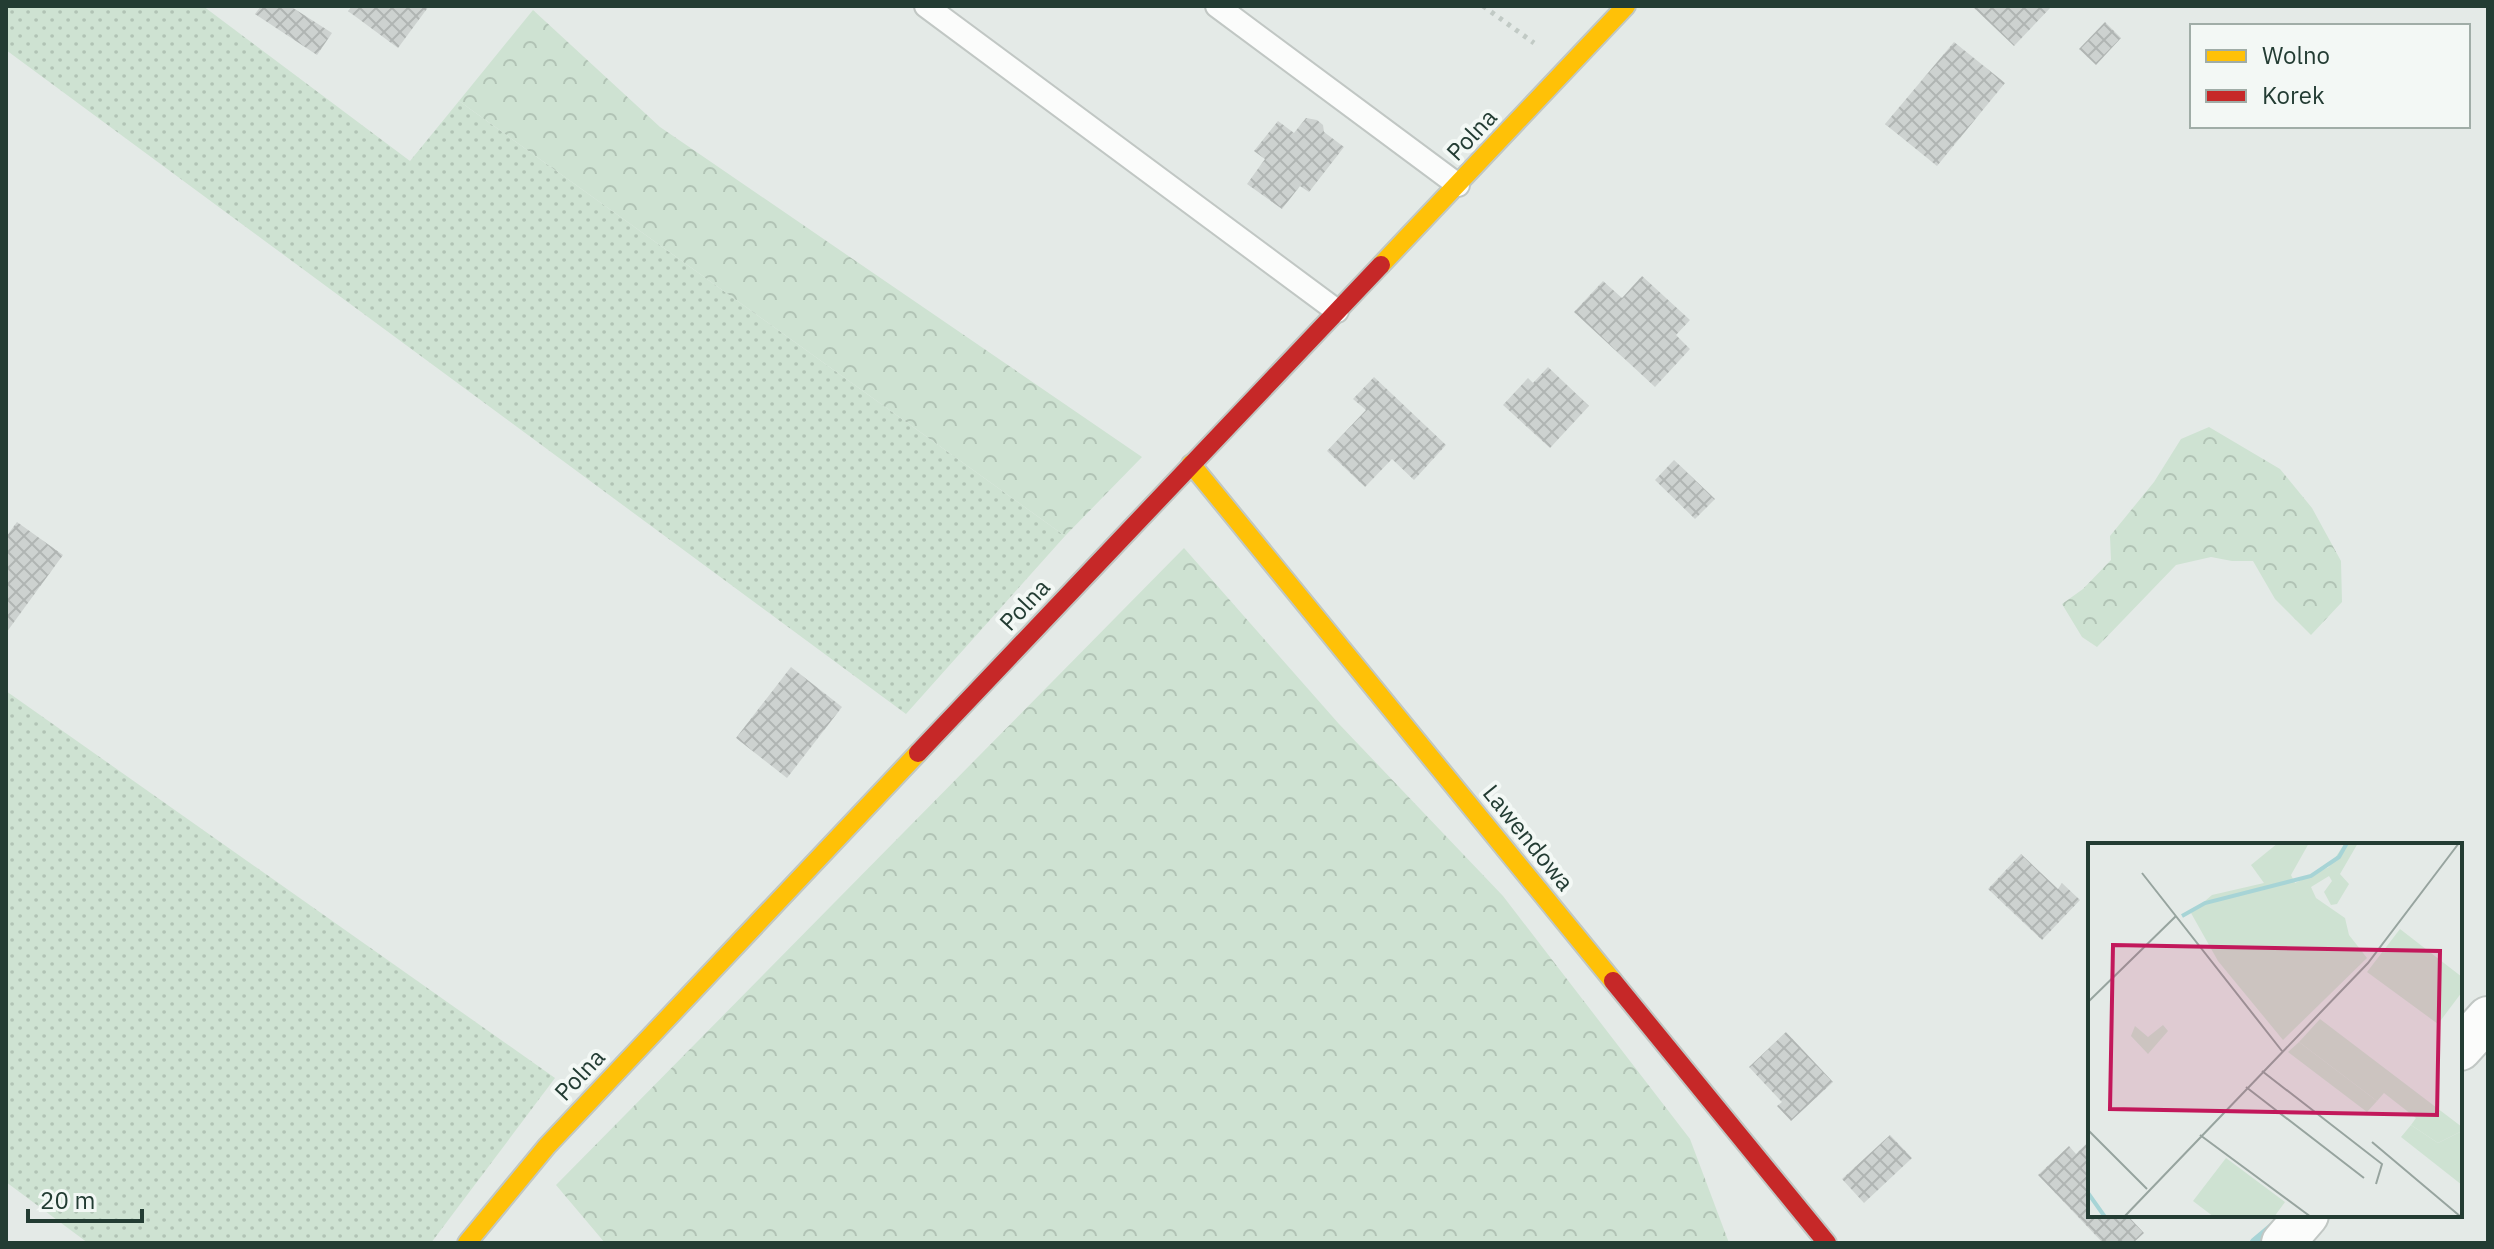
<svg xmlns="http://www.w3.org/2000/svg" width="2494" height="1249" viewBox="0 0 2494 1249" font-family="'IBM Plex Sans',sans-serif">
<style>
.grass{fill:url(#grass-dots)}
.forest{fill:url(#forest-crowns)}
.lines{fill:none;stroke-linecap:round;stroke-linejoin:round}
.stream{stroke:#a7d4d6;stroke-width:11}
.building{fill:url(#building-cross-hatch)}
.lane-casing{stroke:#c1c7c4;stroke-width:26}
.street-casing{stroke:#c1c7c4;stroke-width:46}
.slow-casing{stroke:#c0c7c4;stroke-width:22}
.jam-casing{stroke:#c0c7c4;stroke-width:22}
.path{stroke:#c1cac5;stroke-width:5;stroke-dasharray:4 6;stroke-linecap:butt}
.lane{stroke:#fbfcfb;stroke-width:22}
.street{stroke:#fbfcfb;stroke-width:42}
.slow{stroke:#ffc107;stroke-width:18}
.jam{stroke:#c62828;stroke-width:18}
.labels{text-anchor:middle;stroke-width:8;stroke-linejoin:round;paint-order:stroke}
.street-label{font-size:24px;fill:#233c33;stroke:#f3f8f5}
.inset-river{fill:none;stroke:#a7d4d6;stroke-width:4}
.inset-road{fill:none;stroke:#97a49f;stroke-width:2}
.view{fill:#c2185b;fill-opacity:0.15;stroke:#c2185b;stroke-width:4}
.inset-edge{fill:none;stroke:#233c33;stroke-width:4}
</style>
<defs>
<pattern id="grass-dots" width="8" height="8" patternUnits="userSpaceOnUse" patternTransform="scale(2)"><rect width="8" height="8" fill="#cee2d2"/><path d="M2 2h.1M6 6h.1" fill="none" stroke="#b1c3b5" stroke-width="1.8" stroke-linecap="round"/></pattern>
<pattern id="forest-crowns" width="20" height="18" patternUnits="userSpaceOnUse" patternTransform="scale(2)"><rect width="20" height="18" fill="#cee2d2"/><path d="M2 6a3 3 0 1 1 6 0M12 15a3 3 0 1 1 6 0" fill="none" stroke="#b1c3b5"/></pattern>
<pattern id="building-cross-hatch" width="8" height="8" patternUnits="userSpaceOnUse" patternTransform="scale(2)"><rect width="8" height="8" fill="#cdd2d0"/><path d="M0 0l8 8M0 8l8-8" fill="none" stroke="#b0b5b3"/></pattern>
</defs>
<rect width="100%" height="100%" fill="#e4eae7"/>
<g class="grass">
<polygon points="6,6 203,6 410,161 459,101 1065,536 906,714 6,50"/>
<polygon points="6,691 555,1078 431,1243 88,1243 6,1182"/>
</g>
<g class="forest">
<polygon points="533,10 660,127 1142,457 1065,536 459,101"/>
<polygon points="2209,427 2280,469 2312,508 2341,561 2342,602 2311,635 2275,599 2253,561 2232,561 2211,557 2176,565 2097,647 2082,637 2062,604 2083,589 2111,560 2110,536 2154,482 2181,439"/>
<polygon points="1184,548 1339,724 1503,896 1690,1139 1729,1243 605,1243 556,1185"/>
</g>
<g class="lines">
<polyline class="stream" points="2255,1243 2274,1227"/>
</g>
<g class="building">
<polygon points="261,6 290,6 332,33 317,55 255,14"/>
<polygon points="352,6 429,6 398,48 348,11"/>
<polygon points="1972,6 2052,6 2014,46"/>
<polygon points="2105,22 2121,38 2096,65 2079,49"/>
<polygon points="1954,42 2005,83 1937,166 1885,124"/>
<polygon points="1306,118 1317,120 1323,125 1324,132 1344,147 1309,192 1300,186 1282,209 1247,184 1265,159 1254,151 1278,121 1294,133"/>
<polygon points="1642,276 1690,320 1676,335 1690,349 1655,387 1574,312 1603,281 1622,298"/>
<polygon points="1548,367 1589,406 1550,448 1503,405 1528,378 1533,383"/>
<polygon points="1374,377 1446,445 1414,480 1392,459 1365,487 1327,451 1366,410 1353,399"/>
<polygon points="1674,460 1715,499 1695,519 1655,480"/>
<polygon points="17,522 63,555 6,633 6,537"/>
<polygon points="791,667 842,707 787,778 736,738"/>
<polygon points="2021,854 2058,889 2062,883 2080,900 2042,940 1988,889"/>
<polygon points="1786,1032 1833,1082 1791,1121 1777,1106 1782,1102 1749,1067"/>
<polygon points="1890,1135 1912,1158 1864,1203 1842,1179"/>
<polygon points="2090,1140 2090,1215 2127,1215 2144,1233 2133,1243 2103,1243 2038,1175 2069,1146 2076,1154"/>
</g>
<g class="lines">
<g class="lane-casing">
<g id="lane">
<polyline points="926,6 1337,311"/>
<polyline points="1217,6 1458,185"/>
</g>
</g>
<g class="street-casing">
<g id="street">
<polyline points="2460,1049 2488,1018"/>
<polyline points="2283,1243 2307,1215"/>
</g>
</g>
<g class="slow-casing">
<g id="slow">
<polyline points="1381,265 1626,6"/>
<polyline points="1191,464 1613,981"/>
<polyline points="467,1243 547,1146 918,753"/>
</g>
</g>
<g class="jam-casing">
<g id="jam">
<polyline points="918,753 1381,265"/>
<polyline points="1613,981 1827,1243"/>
</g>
</g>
<polyline class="path" points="1483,6 1534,43"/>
<use href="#lane" class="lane"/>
<use href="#street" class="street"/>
<use href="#slow" class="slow"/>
<use href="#jam" class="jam"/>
</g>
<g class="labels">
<g class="street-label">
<text transform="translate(1472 135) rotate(-47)" y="8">Polna</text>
<text transform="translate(1025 605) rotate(-47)" y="8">Polna</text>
<text transform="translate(1528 838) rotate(51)" y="8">Lawendowa</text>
<text transform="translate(580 1075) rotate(-47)" y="8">Polna</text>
</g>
</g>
<g transform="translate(2088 843)">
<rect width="374" height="374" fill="#e4eae7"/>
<path d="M 312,86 L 374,134 L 374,149 L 350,181 L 279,129 ZM 232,176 L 374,284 L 374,288 L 350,300 L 323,282 L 328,275 L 296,250 L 289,258 L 211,199 ZM 138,315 L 197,359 L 186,374 L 126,374 L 105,358 Z" fill="#cee2d2"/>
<path d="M 190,0 L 221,0 L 203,32 L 207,40 L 241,24 L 257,0 L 270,0 L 252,31 L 261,41 L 249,61 L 243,62 L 236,49 L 244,38 L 241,33 L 223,44 L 228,55 L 257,75 L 261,92 L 279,115 L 195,197 L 130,118 L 103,70 L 124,52 L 176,40 L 163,22 ZM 75,182 L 80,188 L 60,211 L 43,193 L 47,183 L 60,194 ZM 211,199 L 289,258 L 279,269 L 200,209 ZM 323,282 L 350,300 L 374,288 L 374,342 L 313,294 Z" fill="#cee2d2"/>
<path class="inset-river" d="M 94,73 L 117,60 L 223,33 L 251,14 L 259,0M 0,350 L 17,374"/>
<path class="inset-road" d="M 54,30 L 194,208M 0,159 L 88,73M 174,228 L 294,321 L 288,341M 158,244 L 276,335M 0,287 L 59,346M 112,292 L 223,374M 284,299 L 373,374M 36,374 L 280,120 L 371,0"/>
<path class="view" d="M 25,102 L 352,108 L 349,272 L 22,266 Z"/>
<rect width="374" height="374" class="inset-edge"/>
</g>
<rect width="2494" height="1249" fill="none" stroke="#233c33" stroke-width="16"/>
<rect x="2190" y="24" width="280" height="104" fill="#f3f8f5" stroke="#a0ada7" stroke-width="2"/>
<rect x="2206" y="50" width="40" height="12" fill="#ffc107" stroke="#a0ada7" stroke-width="2"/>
<text x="2262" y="64" font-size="24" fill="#233c33">Wolno</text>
<rect x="2206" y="90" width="40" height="12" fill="#c62828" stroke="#a0ada7" stroke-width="2"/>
<text x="2262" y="104" font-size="24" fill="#233c33">Korek</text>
<path d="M28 1209v12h114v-12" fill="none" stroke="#233c33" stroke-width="4"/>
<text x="40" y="1209" font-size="24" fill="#233c33" stroke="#f3f8f5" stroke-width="6" paint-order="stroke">20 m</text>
</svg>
